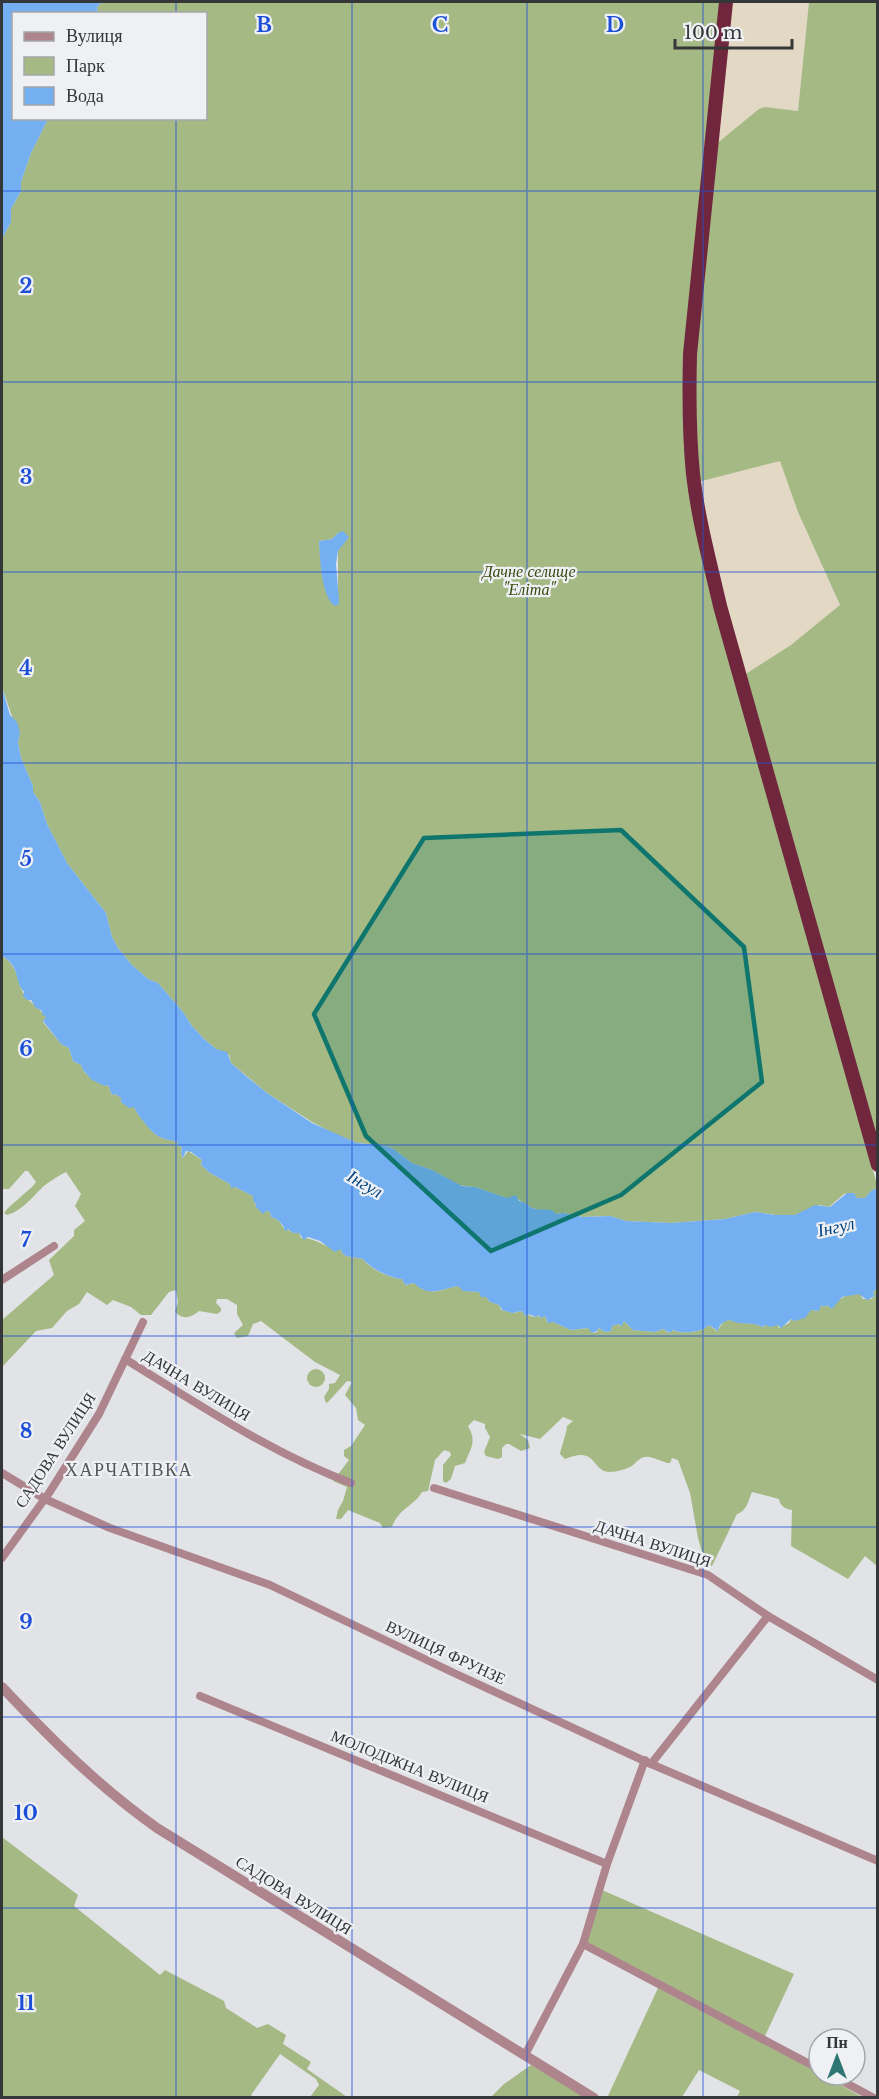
<svg xmlns="http://www.w3.org/2000/svg" width="879" height="2099" viewBox="0 0 879 2099" font-family="'Libre Baskerville',serif">
<style>
.commercial{fill:#e3d8c3}
.green{fill:#a5b984;fill-rule:evenodd}
.water{fill:#74b0f1}
.lines{fill:none;stroke-linecap:round;stroke-linejoin:round}
.minor{stroke:#ae858d;stroke-width:8}
.tertiary{stroke:#ae858d;stroke-width:10}
.trunk{stroke:#70273d;stroke-width:14}
.marked{fill:#0f766e;fill-opacity:0.2;stroke:#0f766e;stroke-width:4.5;stroke-linejoin:round}
.grid{fill:none;stroke:#1d4ed8;stroke-width:1.5;stroke-opacity:0.55}
.labels{text-anchor:middle;stroke-width:4.5;stroke-linejoin:round;paint-order:stroke}
.park-label{font-size:16px;font-style:italic;fill:#384a0e;stroke:#eef0f4}
.street-label{font-size:16px;fill:#353638;stroke:#eef0f4}
.water-label{font-size:18px;font-style:italic;fill:#00457e;stroke:#eef0f4}
.neighbourhood-label{font-size:18px;letter-spacing:1.5px;fill:#55575a;stroke:#eef0f4}
.grid-label{font-size:20px;text-anchor:middle;font-weight:bold;fill:#1d4ed8;stroke:#eef0f4;stroke-width:4.5;stroke-linejoin:round;paint-order:stroke}
</style>
<rect width="100%" height="100%" fill="#e1e3e7"/>
<g class="commercial">
<polygon points="730,2 809,2 798,111 765,107 715,145"/>
<polygon points="780,460 798,512 840,606 791,645 744,675 724,605 698,482"/>
</g>
<g class="green">
<path d="M 102,2 L 722,2 L 688,457 L 818,967 L 877,1185 L 877,1188 L 871,1191 L 865,1198 L 856,1198 L 854,1193 L 844,1194 L 829,1207 L 819,1205 L 795,1215 L 776,1215 L 755,1212 L 725,1219 L 671,1223 L 626,1221 L 610,1216 L 583,1217 L 563,1213 L 556,1214 L 532,1208 L 518,1199 L 507,1198 L 475,1187 L 459,1185 L 432,1170 L 412,1163 L 392,1148 L 381,1145 L 357,1143 L 337,1135 L 312,1122 L 267,1093 L 231,1063 L 229,1055 L 216,1049 L 204,1039 L 192,1026 L 183,1012 L 158,983 L 148,979 L 132,965 L 118,948 L 112,937 L 106,913 L 67,863 L 47,824 L 40,802 L 33,792 L 33,786 L 21,758 L 18,742 L 19,737 L 2,687 L 2,239 L 11,222 L 11,209 L 21,191 L 21,182 L 31,153 L 48,119 L 206,118 L 206,14 L 98,13 L 97,7 ZM 338,533 L 347,540 L 341,544 L 338,551 L 338,604 L 327,595 L 319,541 L 332,539 Z"/>
<polygon points="809,2 877,2 877,1141 744,675 791,645 840,605 798,512 780,461 698,482 693,382 715,145 759,109 765,107 798,111"/>
<path d="M 2,956 C 20,967 15,982 26,997 C 32,1004 40,1009 46,1017 L 43,1022 L 61,1044 L 69,1048 L 73,1061 L 81,1065 C 85,1078 96,1079 105,1086 L 108,1085 L 112,1095 L 115,1094 L 121,1098 L 121,1102 L 134,1107 C 136,1113 150,1129 155,1134 C 161,1139 170,1140 178,1142 L 177,1145 L 182,1147 L 181,1153 L 183,1158 L 188,1151 L 202,1160 L 201,1165 L 210,1173 L 230,1184 L 231,1187 L 235,1187 L 253,1196 L 253,1201 L 255,1202 L 256,1207 L 263,1213 L 266,1211 L 270,1212 L 271,1217 L 278,1220 L 286,1231 L 287,1229 L 293,1233 L 299,1233 L 301,1238 C 317,1237 326,1250 341,1249 L 342,1253 L 346,1256 L 363,1259 C 370,1269 389,1278 402,1279 L 405,1285 L 415,1283 C 430,1298 441,1289 458,1286 L 466,1291 L 479,1292 L 481,1296 L 486,1297 L 489,1301 L 499,1305 L 501,1310 L 513,1313 L 522,1311 L 525,1316 L 528,1314 L 530,1316 L 536,1317 L 538,1315 L 540,1318 L 545,1316 L 547,1322 L 553,1322 L 571,1330 L 588,1328 L 593,1333 L 597,1332 L 599,1328 L 605,1332 L 611,1331 L 612,1326 L 618,1324 L 621,1326 L 624,1321 L 633,1330 L 655,1332 L 663,1329 L 669,1333 L 672,1330 C 683,1334 701,1333 709,1325 L 717,1331 L 724,1321 L 730,1320 C 742,1324 753,1322 763,1327 L 767,1324 L 778,1325 L 779,1328 L 789,1323 L 791,1319 L 794,1321 L 811,1310 L 818,1311 L 821,1305 L 824,1307 L 827,1305 L 832,1309 C 837,1298 848,1293 860,1294 L 863,1299 L 871,1299 L 875,1296 L 873,1294 L 877,1286 L 877,1566 L 865,1556 L 848,1579 L 791,1546 L 792,1510 C 785,1509 780,1506 779,1499 L 752,1492 C 748,1501 747,1511 737,1514 L 712,1566 L 705,1563 L 698,1538 L 690,1493 L 678,1460 L 672,1458 L 670,1463 L 667,1463 C 661,1461 655,1458 649,1457 C 641,1456 638,1461 633,1465 C 628,1469 616,1472 610,1472 C 591,1472 598,1445 565,1459 L 560,1454 C 562,1444 566,1436 567,1426 L 573,1421 L 563,1417 L 540,1439 L 520,1434 L 528,1440 L 530,1448 L 521,1451 L 509,1444 L 506,1444 L 502,1448 L 502,1457 L 498,1459 L 486,1456 L 484,1452 L 490,1437 L 485,1428 L 485,1424 L 474,1420 L 468,1426 C 477,1441 471,1448 465,1463 L 455,1466 L 451,1479 L 446,1483 L 443,1481 L 443,1465 L 451,1455 L 450,1452 L 444,1450 L 435,1460 L 428,1491 L 422,1492 C 414,1506 398,1509 392,1527 L 383,1528 L 380,1523 L 348,1510 L 341,1519 L 336,1519 L 338,1510 L 343,1501 L 347,1487 L 333,1481 L 349,1460 L 344,1456 L 344,1450 L 351,1446 L 365,1425 L 358,1420 L 356,1408 L 345,1395 L 352,1382 L 347,1381 L 328,1402 L 326,1403 L 324,1397 L 329,1389 L 329,1384 L 335,1383 L 340,1375 L 315,1362 L 261,1321 L 253,1324 L 248,1336 L 237,1338 L 234,1333 L 243,1325 L 237,1314 L 237,1305 L 227,1299 L 217,1299 L 216,1303 L 221,1308 L 221,1311 L 217,1314 L 199,1311 C 191,1318 183,1320 175,1312 L 178,1302 L 176,1290 L 169,1292 L 151,1315 L 141,1315 L 131,1307 L 113,1300 L 107,1305 L 87,1292 L 79,1304 L 67,1311 L 52,1328 L 36,1331 L 2,1367 L 2,1320 L 54,1275 L 49,1260 L 74,1236 L 74,1230 L 85,1221 L 75,1206 L 81,1194 L 66,1172 C 61,1174 44,1185 42,1188 C 31,1198 22,1211 7,1215 L 4,1213 L 8,1208 L 33,1186 L 36,1182 L 28,1171 L 25,1171 L 9,1189 L 2,1189 Z"/>
<circle cx="316" cy="1378" r="9"/>
<polygon points="2,1837 78,1895 74,1906 160,1975 165,1970 224,2001 226,2008 257,2028 268,2024 286,2035 283,2044 311,2062 307,2069 347,2097 310,2097 319,2085 316,2079 280,2054 251,2095 253,2097 2,2097"/>
<polygon points="602,1890 794,1974 764,2038 585,1943"/>
<polygon points="658,1988 819,2073 819,2075 823,2075 862,2097 737,2097 740,2091 699,2070 682,2097 607,2098"/>
<polygon points="531,2065 587,2098 490,2098 504,2084"/>
</g>
<g class="water">
<polygon points="2,2 102,2 97,7 98,13 14,14 14,118 48,119 31,153 21,182 21,191 11,209 11,222 2,239"/>
<path d="M 343,531 L 349,537 L 338,551 L 336,564 L 339,601 L 339,604 L 335,606 C 321,597 320,557 319,541 L 332,539 L 338,533 Z"/>
<path d="M 2,687 L 10,715 L 17,722 L 20,733 L 18,742 L 21,758 L 33,786 L 33,792 L 40,802 L 47,824 L 67,863 L 106,913 L 112,937 L 118,948 L 132,965 L 148,979 L 158,983 L 183,1012 L 192,1026 L 204,1039 L 216,1049 L 227,1052 L 231,1063 L 246,1076 L 267,1093 L 312,1123 L 357,1143 L 381,1145 L 392,1148 L 412,1163 L 432,1170 L 462,1186 L 475,1187 L 507,1198 L 516,1195 L 519,1201 C 525,1202 527,1205 532,1208 C 541,1212 550,1206 556,1214 L 563,1213 L 583,1217 L 610,1216 L 626,1221 L 671,1223 L 725,1219 L 755,1212 L 775,1215 L 795,1215 L 815,1205 L 830,1207 L 847,1193 L 854,1193 L 857,1198 L 865,1198 L 871,1191 L 877,1188 L 878,1286 L 873,1293 L 875,1296 L 867,1300 L 859,1294 L 842,1297 L 832,1309 L 827,1305 L 824,1307 L 821,1305 L 819,1311 L 811,1310 L 805,1318 L 794,1321 L 791,1319 L 781,1328 L 778,1325 L 770,1327 L 766,1325 L 762,1327 C 752,1321 741,1326 730,1320 C 724,1321 719,1324 718,1331 L 709,1325 C 701,1333 682,1334 673,1330 L 670,1333 L 663,1329 L 655,1332 L 633,1330 L 624,1321 L 622,1326 L 618,1324 L 612,1326 L 611,1331 L 605,1332 L 599,1328 L 597,1331 L 592,1333 L 588,1328 L 571,1330 L 553,1322 L 548,1323 L 545,1316 L 541,1318 L 538,1315 L 536,1317 L 528,1314 L 525,1316 L 522,1311 L 512,1313 L 502,1310 L 499,1305 L 490,1302 L 486,1297 L 481,1297 L 479,1292 L 463,1291 L 458,1286 C 441,1289 429,1298 414,1283 L 405,1285 L 402,1279 C 389,1278 370,1268 363,1259 L 346,1256 L 342,1253 L 341,1249 L 335,1252 L 320,1241 L 308,1237 L 304,1240 L 299,1233 L 293,1233 L 288,1229 L 286,1231 L 284,1230 L 284,1227 L 278,1220 L 271,1217 L 270,1212 L 266,1211 L 263,1214 L 256,1207 L 255,1202 L 253,1201 L 253,1196 L 235,1187 L 231,1188 L 230,1184 L 210,1173 L 201,1165 L 202,1160 L 191,1152 L 186,1151 L 183,1158 L 181,1153 L 182,1147 L 177,1145 L 178,1142 C 170,1140 161,1139 155,1134 C 150,1130 136,1113 134,1107 L 129,1108 L 121,1102 L 121,1098 L 115,1094 L 112,1095 L 108,1085 L 105,1086 L 92,1080 L 83,1070 L 81,1065 L 73,1061 L 69,1048 L 61,1044 L 43,1021 L 46,1017 L 42,1014 L 42,1011 L 35,1007 L 31,1000 L 27,1000 L 23,996 L 24,992 C 13,979 21,967 2,956 Z"/>
</g>
<g class="lines">
<g class="minor">
<polyline points="2,1280 54,1246"/>
<path d="M 125,1359 C 198,1404 271,1453 351,1483"/>
<polyline points="2,1473 45,1499 110,1528 270,1585 454,1673 651,1764 878,1861"/>
<polyline points="434,1488 708,1575 768,1616 878,1680"/>
<polyline points="2,1558 49,1493 99,1414 143,1322"/>
<polyline points="200,1696 607,1864"/>
<polyline points="651,1764 768,1616"/>
<polyline points="583,1944 819,2069"/>
<polyline points="525,2055 583,1944 607,1864 645,1760"/>
<polyline points="831,2075 874,2098"/>
</g>
<path class="tertiary" d="M 2,1687 C 51,1739 98,1786 157,1828 L 594,2098"/>
<path class="trunk" d="M 726,2 L 690,354 C 689,394 689,434 693,474 C 698,519 710,562 720,606 L 878,1165"/>
</g>
<path class="marked" d="M 621,830 L 744,947 L 762,1082 L 621,1195 L 491,1251 L 366,1136 L 314,1014 L 424,838 Z"/>
<path class="grid" d="M 176,2 L 176,14M 352,2 L 352,2098M 527,2 L 527,2098M 703,2 L 703,2098M 176,118 L 176,2098M 2,191 L 878,191M 2,382 L 878,382M 2,572 L 878,572M 2,763 L 878,763M 2,954 L 878,954M 2,1145 L 878,1145M 2,1336 L 878,1336M 2,1527 L 878,1527M 2,1717 L 878,1717M 2,1908 L 878,1908"/>
<g class="labels">
<g class="park-label">
<text x="529" y="577">Дачне селище<tspan x="529" dy="18">"Еліта"</tspan></text>
</g>
<g class="street-label">
<text transform="translate(197 1385) rotate(31)" y="6">ДАЧНА ВУЛИЦЯ</text>
<text transform="translate(55 1450) rotate(-57)" y="6">САДОВА ВУЛИЦЯ</text>
<text transform="translate(653 1543) rotate(18)" y="6">ДАЧНА ВУЛИЦЯ</text>
<text transform="translate(446 1652) rotate(25)" y="6">ВУЛИЦЯ ФРУНЗЕ</text>
<text transform="translate(410 1766) rotate(22)" y="6">МОЛОДІЖНА ВУЛИЦЯ</text>
<text transform="translate(294 1895) rotate(32)" y="6">САДОВА ВУЛИЦЯ</text>
</g>
<g class="water-label">
<text transform="translate(365 1184) rotate(30)" y="6">Інгул</text>
<text transform="translate(836 1227) rotate(-12)" y="6">Інгул</text>
</g>
<g class="neighbourhood-label">
<text x="129" y="1476">ХАРЧАТІВКА</text>
</g>
</g>
<g class="grid-label">
<text x="264" y="32">B</text>
<text x="440" y="32">C</text>
<text x="615" y="32">D</text>
<text x="26" y="293">2</text>
<text x="26" y="484">3</text>
<text x="26" y="675">4</text>
<text x="26" y="866">5</text>
<text x="26" y="1056">6</text>
<text x="26" y="1247">7</text>
<text x="26" y="1438">8</text>
<text x="26" y="1629">9</text>
<text x="26" y="1820">10</text>
<text x="26" y="2010">11</text>
</g>
<rect width="879" height="2099" fill="none" stroke="#353638" stroke-width="6"/>
<rect x="12" y="12" width="195" height="108" fill="#eef0f4" stroke="#a4a6a9" stroke-width="1.5"/>
<rect x="24" y="32" width="30" height="9" fill="#ae858d" stroke="#a4a6a9" stroke-width="1.5"/>
<text x="66" y="42" font-size="18" fill="#353638">Вулиця</text>
<rect x="24" y="57" width="30" height="18" fill="#a5b984" stroke="#a4a6a9" stroke-width="1.5"/>
<text x="66" y="72" font-size="18" fill="#353638">Парк</text>
<rect x="24" y="87" width="30" height="18" fill="#74b0f1" stroke="#a4a6a9" stroke-width="1.5"/>
<text x="66" y="102" font-size="18" fill="#353638">Вода</text>
<g transform="translate(837 2057)"><circle r="28" fill="#eef0f4" stroke="#a4a6a9" stroke-width="1.5"/>
<path d="M0-4.5L10 22L0 15L-10 22Z" fill="#2d7673"/>
<text y="-9" font-size="16" font-weight="bold" text-anchor="middle" fill="#353638">Пн</text>
</g>
<path d="M675 39v9h117v-9" fill="none" stroke="#353638" stroke-width="3"/>
<text x="684" y="39" font-size="18" fill="#353638" stroke="#eef0f4" stroke-width="4.5" paint-order="stroke">100 m</text>
</svg>
